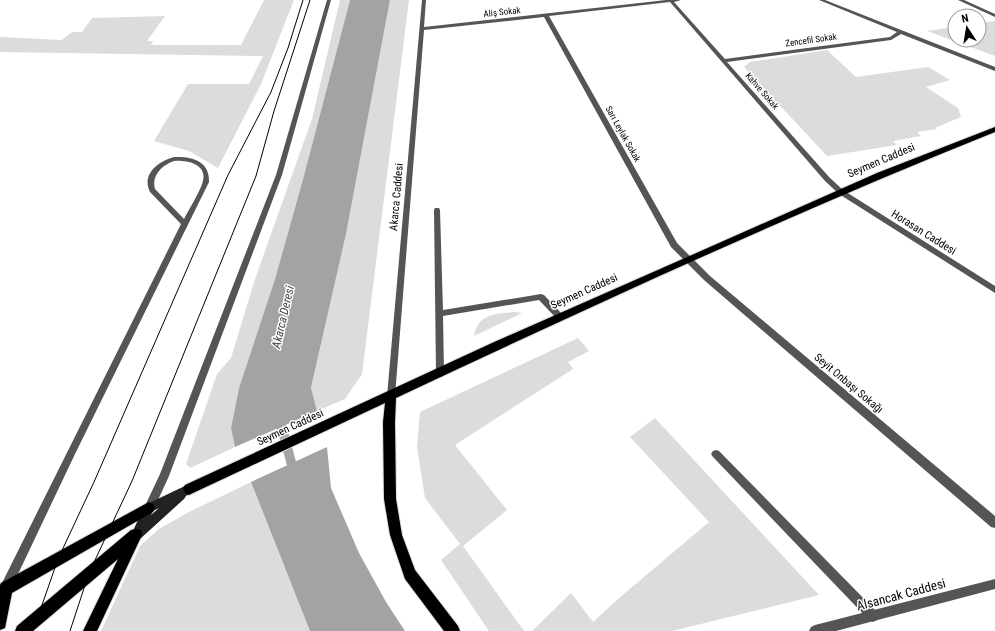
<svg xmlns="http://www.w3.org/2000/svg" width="995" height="631" viewBox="0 0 995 631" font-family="'Roboto Condensed',sans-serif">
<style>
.green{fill:#dcdcdc}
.water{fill:#a3a3a3}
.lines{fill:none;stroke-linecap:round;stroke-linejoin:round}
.stream{fill:#a3a3a3;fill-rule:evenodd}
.primary-casing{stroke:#dbdbdb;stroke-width:2}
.lane{fill:#555;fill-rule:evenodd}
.street{fill:#555;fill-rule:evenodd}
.secondary{fill:#222;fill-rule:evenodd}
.primary{fill:#000;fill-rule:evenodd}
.tram{stroke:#000;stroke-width:1}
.labels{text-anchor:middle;stroke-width:3;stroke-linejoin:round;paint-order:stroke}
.far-street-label{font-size:9px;fill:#000;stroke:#fff}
.street-label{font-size:11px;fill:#000;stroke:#fff}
.water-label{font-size:12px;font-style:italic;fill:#444;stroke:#fff}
.near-street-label{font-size:13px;fill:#000;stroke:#fff}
</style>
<rect width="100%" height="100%" fill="#fff"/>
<g class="green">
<polygon points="264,0 294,0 261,84 218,168 189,151 154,141 188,84 249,84 263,56 0,52 0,37 62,40 72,32 82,32 92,18 165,16 147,41 153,41 151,45 241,45"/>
<polygon points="340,0 350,0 302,183 275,279 239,388 231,428 235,447 190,468 186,464 217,374 231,358 255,279 312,119"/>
<polygon points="390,0 409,0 362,374 345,399 317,411 311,389 346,234"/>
<polygon points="995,21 995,56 927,31 955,27 955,40 979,40 979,23"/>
<polygon points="827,50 856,77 928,67 950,80 926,87 958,108 961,117 935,128 937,129 917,132 921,136 893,141 897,145 827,156 744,67 750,62"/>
<path d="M 515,312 L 522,313 L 474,336 C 478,313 496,314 515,312 Z"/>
<polygon points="578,338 589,351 568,362 573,369 455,445 507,510 463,546 524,631 489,631 441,560 460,544 425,498 417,447 420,412"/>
<polygon points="655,418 819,595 672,631 532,631 571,593 593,622 619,598 709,522 630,437"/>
<polygon points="251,482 310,631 101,631 140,546 159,529 187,513"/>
</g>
<g class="water">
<polygon points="350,0 390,0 346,234 311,388 317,411 235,447 231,428 239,388 275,279 302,183"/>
<polygon points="327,447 331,488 359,553 386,602 405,631 310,631 251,482"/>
</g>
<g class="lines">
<polygon class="stream" points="279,413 282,414 284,417 299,473 297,476 294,478 291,476 289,473 274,417 276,414"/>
<g class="primary-casing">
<g id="primary">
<path d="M 995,127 L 995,132 C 793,213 594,305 396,398 L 395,422 L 396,499 L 402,535 L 415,570 L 458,626 L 460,631 L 444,631 L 405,579 L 390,535 L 384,499 L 383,422 L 385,403 L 193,493 L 189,495 L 185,493 L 183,489 L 185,485 L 492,343 L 685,258 L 877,173 Z"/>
<polygon points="149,502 153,504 155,508 153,512 12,593 5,628 0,630 0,585 1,583"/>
<polygon points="136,529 141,530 142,535 97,631 83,631 118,559 33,631 15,631 17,626 131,530"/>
</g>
</g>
<g class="lane">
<path d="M 174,157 C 192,156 210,161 209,182 L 75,454 L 10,591 L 6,592 L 2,591 L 1,587 L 2,583 L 181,224 L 150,192 C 141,174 159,161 174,157 ZM 174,161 C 187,160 207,164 203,181 C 200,192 189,209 184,219 L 155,189 C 151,176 162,165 174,161 Z"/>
<polygon points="435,208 439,208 440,210 443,310 541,294 544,295 563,315 564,317 563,319 557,319 539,300 443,316 444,373 443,376 440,377 437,376 436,373 434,210"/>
<polygon points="716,450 719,451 877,612 879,616 877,620 873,622 869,620 713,457 711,454 713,451"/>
</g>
<g class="street">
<polygon points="327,0 331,0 282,175 169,476 153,511 149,513 145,511 144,508 160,474 276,175"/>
<polygon points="422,0 426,0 424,27 666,0 681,0 674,2 725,59 890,37 897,32 819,0 825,0 995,67 995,71 901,34 891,40 727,62 829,177 843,190 995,286 995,293 839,194 825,181 670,2 549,16 677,243 710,276 995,516 995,528 991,527 704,280 671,247 544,17 424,30 395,396 394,399 391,400 388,399 387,396"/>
<polygon points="958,0 964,0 995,14 995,17"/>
<polygon points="995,579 995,589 836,631 809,631 811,627 815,625"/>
</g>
<path class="secondary" d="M 189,484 L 192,486 L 194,489 L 192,492 L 186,496 L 184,499 L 140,539 L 136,540 L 132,539 L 131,535 L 145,505 ZM 159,508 L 151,515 L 153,511 Z"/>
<use href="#primary" class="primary"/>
<g class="tram">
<polyline points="33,631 58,559 94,482 228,175 271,92 288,48 303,0"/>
<polyline points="70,631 89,573 132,481 256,176 274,111 310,0"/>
</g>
</g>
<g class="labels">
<g class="far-street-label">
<text transform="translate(502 12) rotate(-6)" y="3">Aliş Sokak</text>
<text transform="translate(811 40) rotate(-8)" y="3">Zencefil Sokak</text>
<text transform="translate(762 91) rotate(49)" y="3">Kahve Sokak</text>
<text transform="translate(623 134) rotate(61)" y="3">Sarı Leylak Sokak</text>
</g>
<g class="street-label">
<text transform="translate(881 160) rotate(-23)" y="4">Seymen Caddesi</text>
<text transform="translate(396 197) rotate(-85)" y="4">Akarca Caddesi</text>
<text transform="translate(924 232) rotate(32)" y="4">Horasan Caddesi</text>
<text transform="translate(584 291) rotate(-24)" y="4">Seymen Caddesi</text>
<text transform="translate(849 383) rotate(40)" y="4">Seyit Onbaşı Sokağı</text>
<text transform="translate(290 427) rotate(-25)" y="4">Seymen Caddesi</text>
</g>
<g class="water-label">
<text transform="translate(283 317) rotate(-77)" y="4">Akarca Deresi</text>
</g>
<g class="near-street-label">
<text transform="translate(901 594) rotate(-15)" y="5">Alsancak Caddesi</text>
</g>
</g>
<g transform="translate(967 28) rotate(348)"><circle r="19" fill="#ffffff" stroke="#999999"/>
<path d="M0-3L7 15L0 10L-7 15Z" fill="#000000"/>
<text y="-6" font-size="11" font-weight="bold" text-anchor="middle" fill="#000000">N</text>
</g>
</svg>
